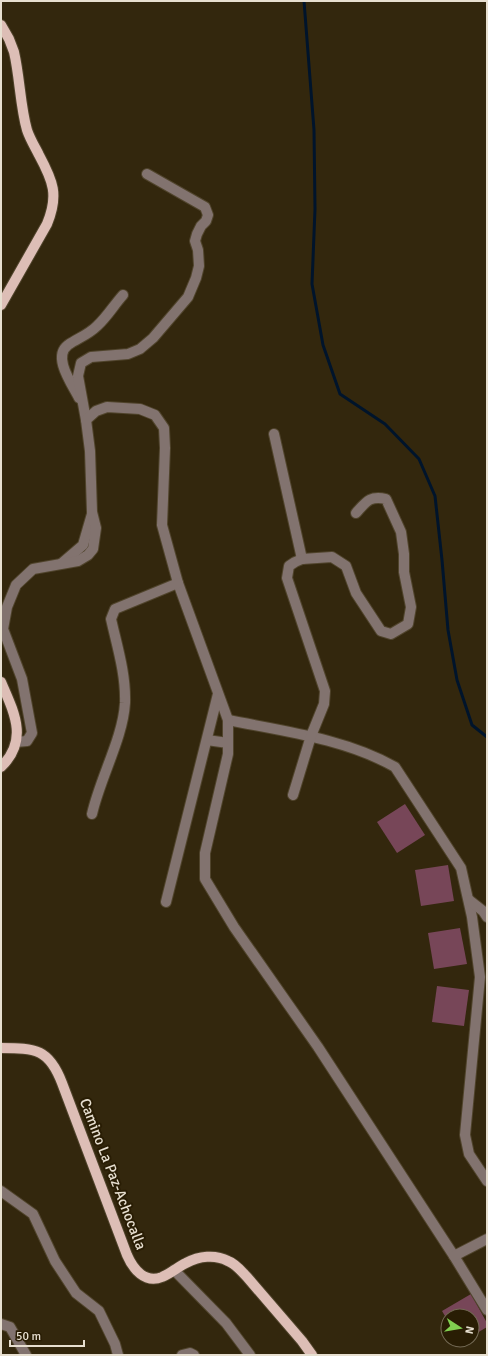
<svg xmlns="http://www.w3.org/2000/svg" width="488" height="1356" viewBox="0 0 488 1356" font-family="Signika,sans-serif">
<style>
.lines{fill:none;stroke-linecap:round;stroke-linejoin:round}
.stream{stroke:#00142b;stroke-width:3}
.building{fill:#774658}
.minor-casing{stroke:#50442c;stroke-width:12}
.major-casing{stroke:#50442c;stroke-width:12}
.minor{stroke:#82736f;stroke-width:10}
.major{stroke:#ddbeb6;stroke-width:10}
.labels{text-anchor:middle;stroke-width:4;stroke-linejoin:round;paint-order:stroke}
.street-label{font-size:15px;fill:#e7dfd0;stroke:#291d04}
</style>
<rect width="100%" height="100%" fill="#33270d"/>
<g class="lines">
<polyline class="stream" points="304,1 314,130 315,209 312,284 323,345 340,394 385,424 419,459 435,496 442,560 448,630 457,680 472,725 487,737"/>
</g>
<g class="building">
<polygon points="405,804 425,835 397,853 377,822"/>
<polygon points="448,865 454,901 421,906 415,870"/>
<polygon points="460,928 467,964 434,969 428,933"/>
<polygon points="437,986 469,990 464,1026 432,1022"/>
<polygon points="471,1294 487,1323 487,1327 472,1336 472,1316 448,1316 448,1321 442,1311"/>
</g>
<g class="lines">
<g class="minor-casing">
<g id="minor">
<path d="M 79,398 C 72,384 52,357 68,345 C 78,338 88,335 97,326 C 107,317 114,305 123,295"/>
<polyline points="86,420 78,376 81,363 91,357 128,354 140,349 153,338 188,297 196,278 199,266 198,250 195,241 197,234 201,226 206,221 208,215 205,207 147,174"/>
<polyline points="274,434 302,559"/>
<polyline points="62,563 83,545 92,514"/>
<path d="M 228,720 C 283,731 346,739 395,767 L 461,868 L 472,917 L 480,977 L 465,1135 L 469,1154 L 487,1181"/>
<polyline points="207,740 228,743"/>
<polyline points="16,742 27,741 32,733 22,679 3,629 7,607 16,585 33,569 78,561 88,555 93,549 96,528 92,512 90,451 86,420 96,411 107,407 140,409 155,415 164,428 165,448 162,525 178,583 228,720 228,754 205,853 205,879 234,927 318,1047 454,1256 487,1310"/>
<path d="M 293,795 L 311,736 L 324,704 L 325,691 L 287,578 L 289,566 L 295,562 L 302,559 L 332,557 L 346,566 L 356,593 L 381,631 L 391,634 L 408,624 L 411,607 L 404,572 L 404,554 L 401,532 L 386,499 C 370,495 366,502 356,513"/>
<path d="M 92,814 C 100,778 123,738 125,703 C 126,674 117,646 111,619 L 115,609 L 178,583"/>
<polyline points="469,900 483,911 487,917"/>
<polyline points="166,902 218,694"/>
<polyline points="1,1191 33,1214 55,1261 76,1293 99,1311 115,1344 118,1355"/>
<polyline points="454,1256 487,1239"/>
<polyline points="174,1270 226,1323 250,1355"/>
<polyline points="1,1324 10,1327 26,1355"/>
<polyline points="182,1355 190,1353 194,1355"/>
</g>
</g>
<g class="major-casing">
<g id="major">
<path d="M 1,25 L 9,39 L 14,52 C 20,78 20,105 27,130 C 30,139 35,147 39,155 C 53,181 59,195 47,224 L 1,305"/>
<path d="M 1,682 C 14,712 29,740 1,767"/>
<path d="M 1,1048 C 36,1048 49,1049 62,1083 L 127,1255 C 133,1269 145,1284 162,1277 C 171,1273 178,1267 186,1263 C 199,1256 215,1254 228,1261 C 236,1264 241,1271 247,1277 L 302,1341 L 312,1355"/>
</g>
</g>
<use href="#minor" class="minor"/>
<use href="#major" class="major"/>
</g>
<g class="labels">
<g class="street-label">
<text transform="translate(113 1174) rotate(69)" y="5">Camino La Paz-Achocalla</text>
</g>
</g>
<rect width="488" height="1356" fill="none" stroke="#e7dfd0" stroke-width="4"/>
<g transform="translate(460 1328) rotate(102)"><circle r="19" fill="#291d04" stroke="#756b56"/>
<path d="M0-3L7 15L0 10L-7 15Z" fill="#81d050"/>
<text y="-6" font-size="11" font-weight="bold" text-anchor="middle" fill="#e7dfd0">N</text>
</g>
<path d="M10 1340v6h74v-6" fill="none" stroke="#e7dfd0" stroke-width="2"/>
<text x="16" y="1340" font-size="12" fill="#e7dfd0" stroke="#291d04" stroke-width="3" paint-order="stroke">50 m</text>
</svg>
